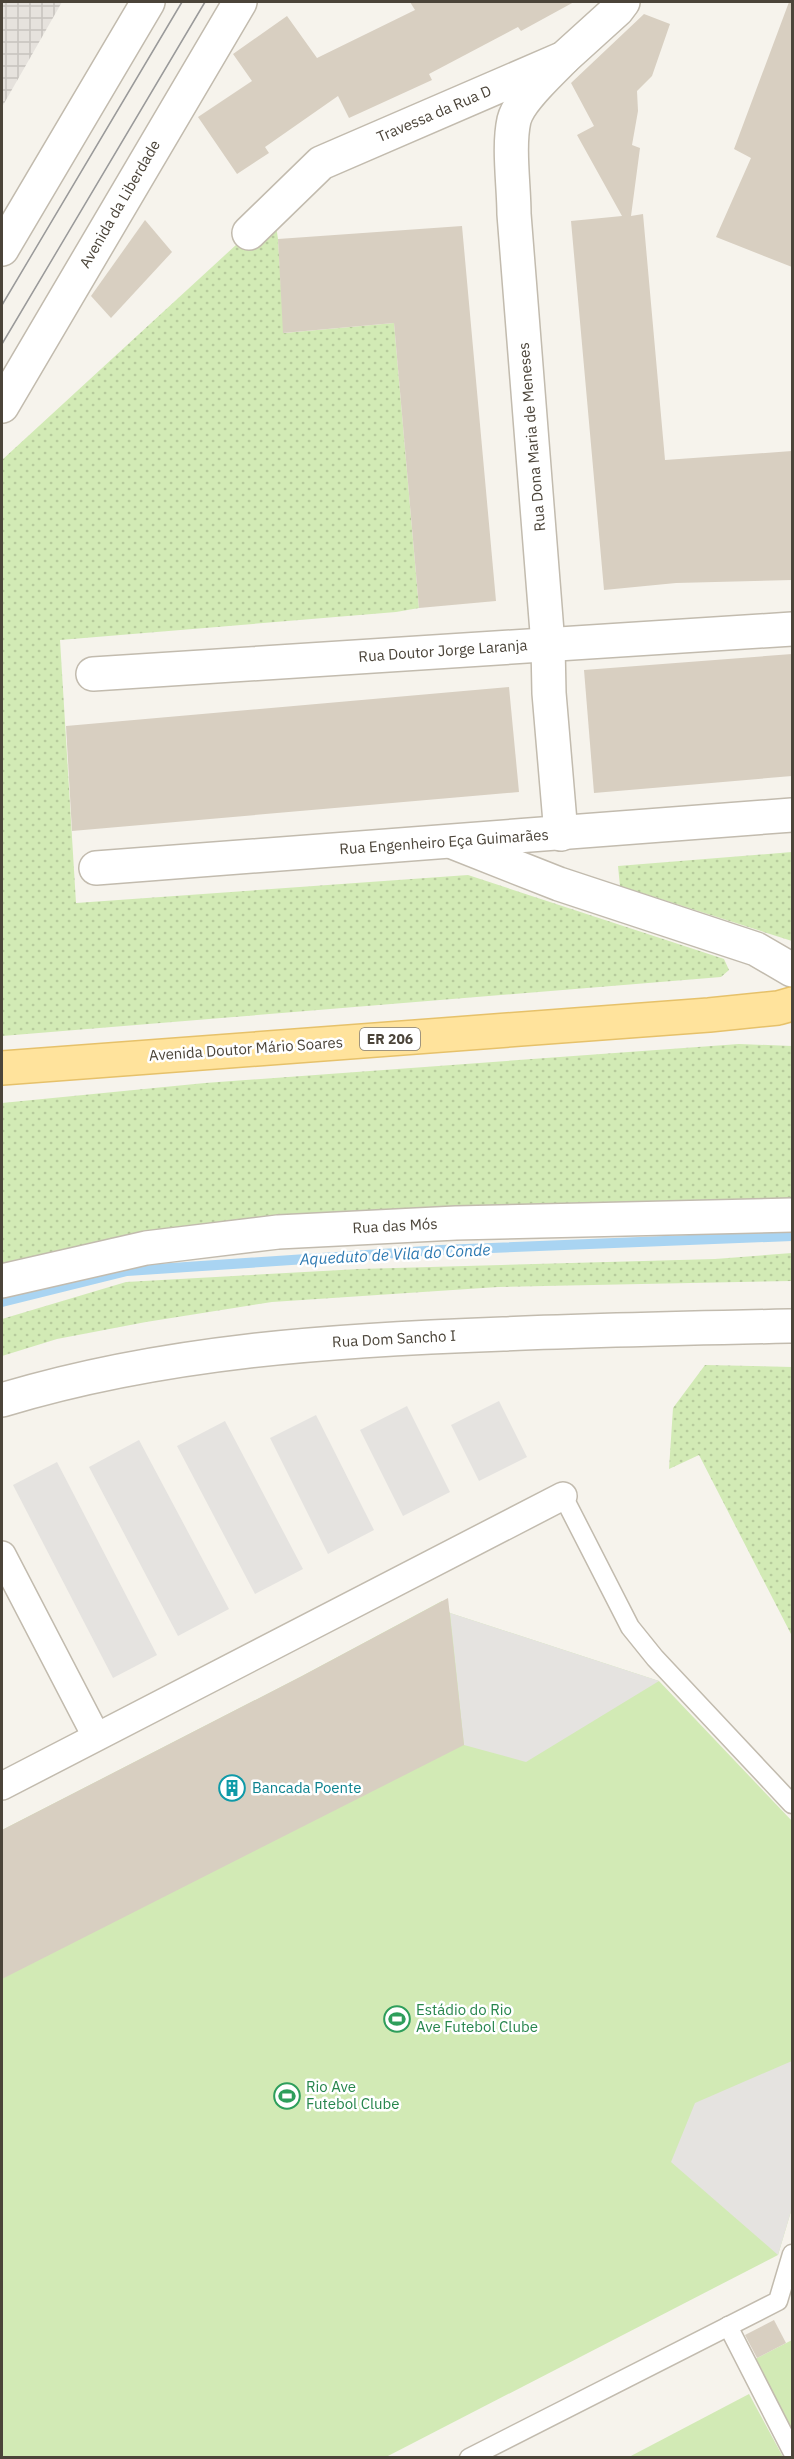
<svg xmlns="http://www.w3.org/2000/svg" width="794" height="2459" viewBox="0 0 794 2459" font-family="'IBM Plex Sans',sans-serif">
<style>
.industrial{fill:url(#industrial-grid)}
.grass{fill:url(#grass-dots)}
.park{fill:#d2eab5}
.parking{fill:#e5e3e0}
.lines{fill:none;stroke-linecap:round;stroke-linejoin:round}
.stream{stroke:#a9d4f2;stroke-width:10}
.building{fill:#d8cfc1}
.service-casing{stroke:#c2bbae;stroke-width:21}
.pedestrian-casing{stroke:#c2bbae;stroke-width:30}
.minor-casing{stroke:#c2bbae;stroke-width:36}
.tertiary-casing{stroke:#c2bbae;stroke-width:36}
.primary-casing{stroke:#e6c16a;stroke-width:36}
.service{stroke:#fff;stroke-width:18}
.pedestrian{stroke:#fff;stroke-width:27}
.minor{stroke:#fff;stroke-width:33}
.tertiary{stroke:#fff;stroke-width:33}
.primary{stroke:#ffe39c;stroke-width:33}
.tram{stroke:#9a9a9a;stroke-width:1.5}
.labels{text-anchor:middle;stroke-width:5;stroke-linejoin:round;paint-order:stroke}
.shield{fill:#fff;stroke:#817c74;stroke-width:1.5}
.shield-label{font-size:14px;font-weight:bold;fill:#4b4439}
.street-label{font-size:15px;fill:#4b4439;stroke:#fff}
.culture-label{font-size:15px;fill:#0d838f;stroke:#fff;text-anchor:start}
.leisure-label{font-size:15px;fill:#27864d;stroke:#fff;text-anchor:start}
.water-label{font-size:16px;font-style:italic;fill:#2e7ab2;stroke:#fff}
</style>
<defs>
<pattern id="industrial-grid" width="8" height="8" patternUnits="userSpaceOnUse" patternTransform="scale(1.5)"><rect width="8" height="8" fill="#e6e2dd"/><path d="M0 4h8M4 0v8" fill="none" stroke="#c7c3be"/></pattern>
<pattern id="grass-dots" width="8" height="8" patternUnits="userSpaceOnUse" patternTransform="scale(1.5)"><rect width="8" height="8" fill="#d2eab5"/><path d="M2 2h.1M6 6h.1" fill="none" stroke="#b6ca9c" stroke-width="1.8" stroke-linecap="round"/></pattern>
</defs>
<rect width="100%" height="100%" fill="#f6f3ec"/>
<polygon class="industrial" points="2,2 62,2 2,107"/>
<g class="grass">
<polygon points="275,219 278,239 284,333 394,323 419,608 396,612 60,640 76,903 468,875 724,959 729,970 721,977 2,1036 2,460 249,233"/>
<polygon points="792,852 792,941 620,886 618,866"/>
<polygon points="739,1044 792,1046 792,1203 2,1266 2,1103 205,1083"/>
<polygon points="792,1253 792,1281 498,1287 272,1302 146,1322 57,1339 2,1356 2,1319 126,1282 359,1269 715,1259"/>
<polygon points="705,1365 792,1367 792,1636 699,1455 669,1469 673,1408"/>
</g>
<g class="park">
<polygon points="442,1601 450,1613 659,1681 792,1821 792,2208 778,2255 386,2457 2,2458 2,1830 302,1676"/>
<polygon points="792,2340 792,2431 755,2359"/>
<polygon points="749,2394 783,2457 629,2457"/>
</g>
<g class="parking">
<polygon points="499,1401 527,1457 479,1481 451,1425"/>
<polygon points="407,1406 450,1492 403,1516 360,1430"/>
<polygon points="316,1415 374,1530 328,1554 270,1438"/>
<polygon points="225,1421 303,1569 255,1594 177,1446"/>
<polygon points="139,1440 229,1609 178,1636 89,1467"/>
<polygon points="57,1462 157,1655 113,1678 13,1485"/>
<polygon points="450,1613 659,1681 526,1762 464,1745"/>
<polygon points="792,2061 792,2208 778,2255 671,2162 695,2103"/>
</g>
<g class="lines">
<polyline class="stream" points="2,1302 127,1271 441,1250 792,1236"/>
</g>
<g class="building">
<polygon points="410,2 574,2 521,31 518,27 429,74 432,80 349,118 338,96 265,147 269,153 237,174 198,117 252,81 233,54 287,16 317,58 415,10"/>
<polygon points="789,2 792,2 792,267 716,237 751,158 734,149"/>
<polygon points="644,14 670,24 652,76 637,91 638,111 632,145 640,148 631,216 643,214 665,460 792,451 792,580 676,583 604,590 571,221 622,216 577,135 594,126 571,83"/>
<polygon points="145,220 172,252 111,318 91,296"/>
<polygon points="462,226 496,601 419,608 394,323 283,333 278,239"/>
<polygon points="792,654 792,776 594,793 584,670"/>
<polygon points="509,687 519,792 72,831 66,726"/>
<polygon points="448,1598 464,1745 2,1979 2,1830 302,1676"/>
<polygon points="774,2320 786,2343 757,2358 745,2335"/>
</g>
<g class="lines">
<g class="service-casing">
<g id="service">
<polyline points="563,1496 630,1627 655,1658 792,1804"/>
<polyline points="728,2326 792,2451"/>
<polyline points="469,2458 778,2301 792,2254"/>
</g>
</g>
<g class="pedestrian-casing">
<g id="pedestrian">
<polyline points="2,1555 96,1736"/>
<polyline points="2,1786 563,1496"/>
</g>
</g>
<g class="minor-casing">
<g id="minor">
<polyline points="249,233 321,163 564,58 617,10 623,2"/>
<polyline points="93,674 792,629"/>
<path d="M 561,834 L 549,693 L 548,645 L 514,214 C 514,186 508,147 514,120 C 519,100 549,74 564,58"/>
<polyline points="455,843 559,884 756,949 792,970"/>
<polyline points="96,868 792,815"/>
<polyline points="2,1281 146,1248 278,1232 456,1223 792,1215"/>
</g>
</g>
<g class="tertiary-casing">
<g id="tertiary">
<polyline points="2,249 148,2"/>
<polyline points="2,406 240,2"/>
<path d="M 2,1400 C 164,1351 334,1340 503,1334 C 599,1330 696,1328 792,1326"/>
</g>
</g>
<g class="primary-casing">
<polyline id="primary" points="2,1068 709,1015 778,1008 792,1004"/>
</g>
<use href="#service" class="service"/>
<use href="#pedestrian" class="pedestrian"/>
<use href="#minor" class="minor"/>
<use href="#tertiary" class="tertiary"/>
<use href="#primary" class="primary"/>
<g class="tram">
<polyline points="2,305 182,2"/>
<polyline points="2,344 205,2"/>
</g>
</g>
<defs>
<g id="building-ring" transform="scale(1.35)"><circle r="9.5" fill="#fff" stroke="#0f9aa8" stroke-width="1.5"/><path d="M-4-6H4V6H1V3H-1V6H-4ZM-2.5-4.3h1.7v1.8h-1.7ZM.8-4.3h1.7v1.8H.8ZM-2.5-1h1.7V.8h-1.7ZM.8-1h1.7V.8H.8Z" fill="#0f9aa8"/></g>
<g id="stadium-ring" transform="scale(1.35)"><circle r="9.5" fill="#fff" stroke="#2e9e5b" stroke-width="1.5"/><path d="M0-5a6.5 5 0 1 0 0 10a6.5 5 0 1 0 0-10ZM-3.5-1.8h7v3.6h-7Z" fill="#2e9e5b"/></g>
</defs>
<g fill-rule="evenodd">
<use href="#building-ring" x="232" y="1788"/>
<use href="#stadium-ring" x="397" y="2019"/>
<use href="#stadium-ring" x="287" y="2096"/>
</g>
<g class="labels">
<rect class="shield" x="360" y="1028" width="60" height="22" rx="4.5"/>
<g class="shield-label">
<text x="390" y="1044">ER 206</text>
</g>
<g class="street-label">
<text transform="translate(434 114) rotate(-23)" y="5">Travessa da Rua D</text>
<text transform="translate(120 204) rotate(-60)" y="5">Avenida da Liberdade</text>
<text transform="translate(532 437) rotate(-95)" y="5">Rua Dona Maria de Meneses</text>
<text transform="translate(443 651) rotate(-4)" y="5">Rua Doutor Jorge Laranja</text>
<text transform="translate(444 842) rotate(-4)" y="5">Rua Engenheiro Eça Guimarães</text>
<text transform="translate(246 1049) rotate(-4)" y="5">Avenida Doutor Mário Soares</text>
<text transform="translate(395 1226) rotate(-3)" y="5">Rua das Mós</text>
<text transform="translate(394 1339) rotate(-3)" y="5">Rua Dom Sancho I</text>
</g>
<g class="culture-label">
<text x="252" y="1793">Bancada Poente</text>
</g>
<g class="leisure-label">
<text x="416" y="2015">Estádio do Rio<tspan x="416" dy="17">Ave Futebol Clube</tspan></text>
<text x="306" y="2092">Rio Ave<tspan x="306" dy="17">Futebol Clube</tspan></text>
</g>
<g class="water-label">
<text transform="translate(395 1254) rotate(-3)" y="6">Aqueduto de Vila do Conde</text>
</g>
</g>
<rect width="794" height="2459" fill="none" stroke="#4b4439" stroke-width="6"/>
</svg>
